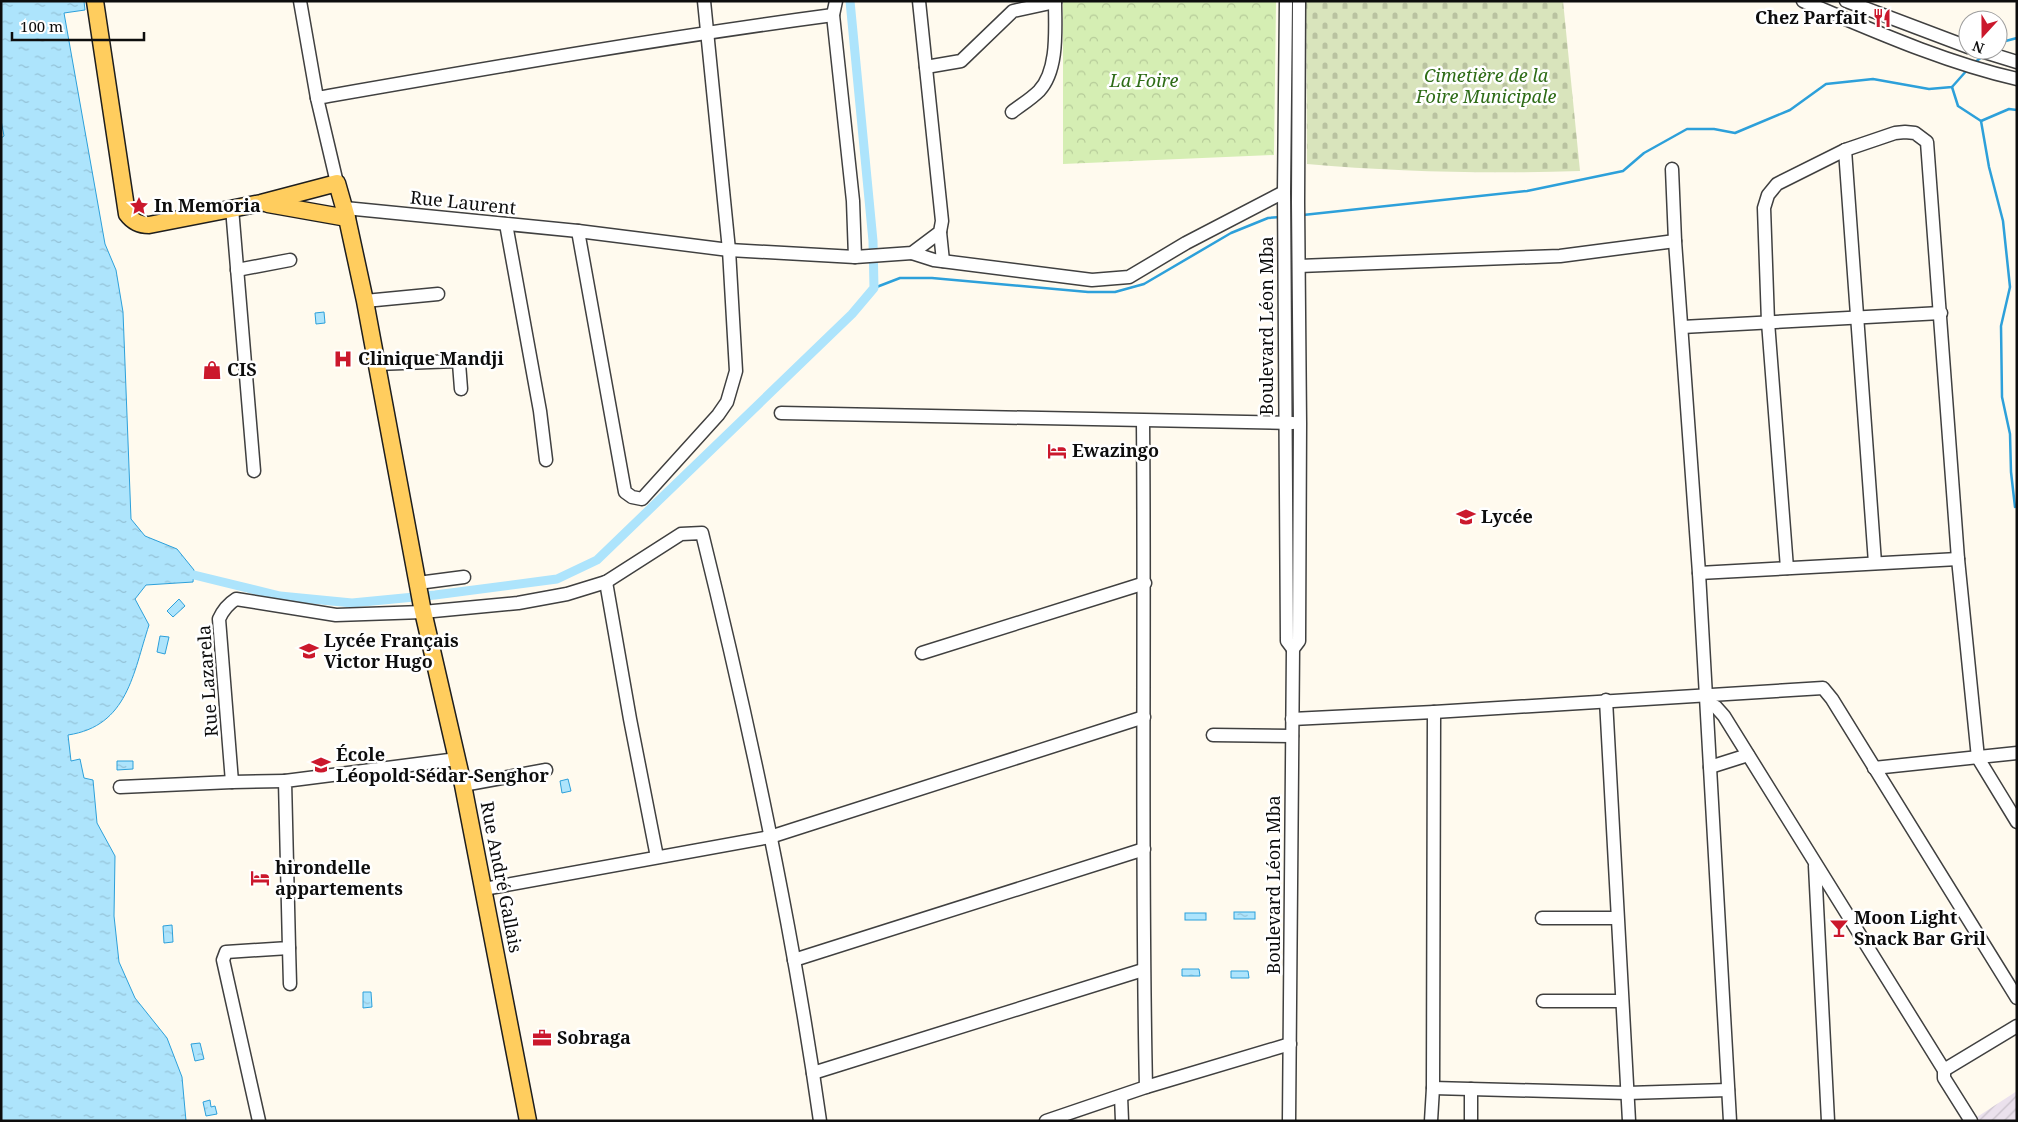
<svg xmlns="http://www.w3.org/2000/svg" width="2018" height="1122" viewBox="0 0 2018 1122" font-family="'Noto Serif',serif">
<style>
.industrial{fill:url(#industrial-furrows)}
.cemetery{fill:url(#cemetery-stones)}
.park{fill:url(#park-crowns)}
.water{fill:url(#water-ripples);stroke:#2da0da}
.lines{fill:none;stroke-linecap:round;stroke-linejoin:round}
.stream{stroke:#2da0da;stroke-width:2.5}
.canal{stroke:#ade4fc;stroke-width:9}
.minor-casing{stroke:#404040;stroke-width:15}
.major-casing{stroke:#1e1e1e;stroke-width:19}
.minor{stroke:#fff;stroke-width:12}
.major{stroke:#ffcd5e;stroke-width:16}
.labels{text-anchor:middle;stroke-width:5;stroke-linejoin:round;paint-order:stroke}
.poi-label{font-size:18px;font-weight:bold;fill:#0d0d0d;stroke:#fff;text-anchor:start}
.park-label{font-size:18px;font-style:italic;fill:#2e6c17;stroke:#fff}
.street-label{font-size:18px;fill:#0d0d0d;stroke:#fff}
</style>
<defs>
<pattern id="industrial-furrows" width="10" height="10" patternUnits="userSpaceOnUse" patternTransform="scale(1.25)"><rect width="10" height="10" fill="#ebe1ed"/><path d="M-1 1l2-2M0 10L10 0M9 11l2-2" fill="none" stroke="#c8c0ca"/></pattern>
<pattern id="cemetery-stones" width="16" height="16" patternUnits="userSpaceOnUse" patternTransform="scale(1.25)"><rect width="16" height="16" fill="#d9e4bc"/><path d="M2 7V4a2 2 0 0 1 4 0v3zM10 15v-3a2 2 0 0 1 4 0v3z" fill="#b9c2a0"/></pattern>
<pattern id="park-crowns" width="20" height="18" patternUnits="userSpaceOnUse" patternTransform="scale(1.25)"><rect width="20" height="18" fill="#d5eeb3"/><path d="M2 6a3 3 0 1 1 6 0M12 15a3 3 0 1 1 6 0" fill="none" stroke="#b6cb99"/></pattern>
<pattern id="water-ripples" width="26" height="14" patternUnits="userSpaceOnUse" patternTransform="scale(1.25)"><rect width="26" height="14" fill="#ade4fc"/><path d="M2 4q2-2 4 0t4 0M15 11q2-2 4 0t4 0" fill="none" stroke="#94c2d7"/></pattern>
</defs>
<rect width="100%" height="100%" fill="#fffaee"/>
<polygon class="industrial" points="2017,1091 2017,1121 1979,1121 1977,1117"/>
<path class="cemetery" d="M 1306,1 L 1563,1 L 1580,171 C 1490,174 1397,172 1307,164 Z"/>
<polygon class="park" points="1063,1 1276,1 1274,155 1063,164"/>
<g class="water">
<path d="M 1,1 L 84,1 L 85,10 L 64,13 L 105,244 L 116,270 L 123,312 L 131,519 L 145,536 L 177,549 L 194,570 L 193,582 L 146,585 L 135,599 L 149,625 C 133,673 128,726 68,735 L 71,761 L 80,759 L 84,778 L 93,780 L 97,823 L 115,856 L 114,916 L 119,962 L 135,998 L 167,1038 L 182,1077 L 186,1121 L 1,1121 L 1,138 L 4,136 L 1,120 Z"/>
<polygon points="324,312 325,323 316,324 315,313"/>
<polygon points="179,599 185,606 173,617 167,611"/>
<polygon points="160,636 169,637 165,654 157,652"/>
<polygon points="117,761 133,761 133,769 117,770"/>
<polygon points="568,779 571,791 562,793 560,781"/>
<rect x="1234" y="912" width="21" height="7"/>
<rect x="1185" y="913" width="21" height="7"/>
<polygon points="172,925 173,942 164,943 163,926"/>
<polygon points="1182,969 1199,969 1200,976 1182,976"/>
<polygon points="1231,971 1248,971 1249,978 1231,978"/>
<polygon points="363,992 371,992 372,1007 363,1008"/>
<polygon points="200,1043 204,1059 195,1061 191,1044"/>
<polygon points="210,1100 211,1107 215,1106 217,1114 206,1116 203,1102"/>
</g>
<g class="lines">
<g class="stream">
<polyline points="1998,43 2017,38"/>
<polyline points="1974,63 1983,56"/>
<polyline points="1952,87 1958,106 1981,121 1989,167 2003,221 2010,287 2001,326 2002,397 2010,434 2011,472 2015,507"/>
<polyline points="1981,121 2009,109 2017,110"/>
<polyline points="1303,215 1527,191 1623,171 1644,153 1687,129 1714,129 1735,133 1790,110 1826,84 1873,79 1929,89 1952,87 1968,69"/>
<polyline points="874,288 900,278 932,278 1088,292 1115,292 1144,284 1231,233 1268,218 1280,217"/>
</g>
<polyline class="canal" points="194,575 280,596 352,603 435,595 557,579 597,560 852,314 874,288 873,241 850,1"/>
<g class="minor-casing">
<g id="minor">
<polyline points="300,1 317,98 337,183"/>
<polyline points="836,1 833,15 853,201 855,257"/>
<polyline points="1286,1 1284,192 1287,641 1293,649"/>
<path d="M 1803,1 C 1872,30 1943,62 2017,79"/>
<polyline points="1846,1 1968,47"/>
<polyline points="1978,50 2017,62"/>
<polyline points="926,67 961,61 1013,11 1055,2"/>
<path d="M 317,98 C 489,68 660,38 833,15"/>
<path d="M 1012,112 C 1021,105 1031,99 1039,91 C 1059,70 1055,27 1055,1"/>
<polyline points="1845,150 1875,563"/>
<polyline points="1672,169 1675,241 1699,573 1730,1121"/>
<polyline points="232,208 254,471"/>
<polyline points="345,208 578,231 729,250 855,257 912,253 940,232 942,221 919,1"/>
<polyline points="506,224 540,411 546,460"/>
<polyline points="578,231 625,492 632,497 642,499 718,415 727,402 736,371 729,250 704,1"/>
<polyline points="940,232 943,261"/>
<polyline points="912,253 934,260 1092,280 1129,277 1186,243 1284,192"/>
<polyline points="1299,266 1560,256 1675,241"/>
<polyline points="237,270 290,260"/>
<polyline points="365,301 438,294"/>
<polyline points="1682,327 1941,313"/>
<polyline points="376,364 457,361 459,363 461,389"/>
<polyline points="781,413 1293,423"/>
<path d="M 1143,421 C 1145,643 1141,865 1146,1087"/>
<polyline points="1787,568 1768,322 1764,208 1768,195 1777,184 1845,150 1895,133 1905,132 1915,133 1927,142 1958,559 1978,758 2017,822"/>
<polyline points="1699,573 1958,559"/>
<polyline points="606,582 630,719 657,857"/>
<polyline points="418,583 464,577"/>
<polyline points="922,653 1145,583"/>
<polyline points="1606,700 1629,1121"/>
<polyline points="1707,702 1716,707 1724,716 1944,1070 1944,1078 1971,1121"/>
<polyline points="1292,719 1434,712 1823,688 1832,699 2017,998"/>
<polyline points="1213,735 1292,736"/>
<polyline points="1710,767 1748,755"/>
<polyline points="1874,768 2017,753"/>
<path d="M 285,781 L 232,782 L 219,619 C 223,610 228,604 236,599 L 336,615 L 423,612 L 518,603 L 567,594 L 606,582 L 681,534 L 702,533 C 750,727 792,923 820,1121"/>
<polyline points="463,785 546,770"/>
<polyline points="120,787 232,782"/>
<polyline points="1815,866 1828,1121"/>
<polyline points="484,889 770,837 1144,717"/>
<polyline points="1542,918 1617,918"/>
<polyline points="289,948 290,984"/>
<polyline points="794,960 1144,849"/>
<polyline points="1543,1001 1622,1001"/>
<polyline points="1944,1070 2017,1026"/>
<polyline points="813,1073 1143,970"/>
<polyline points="1433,1088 1627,1093 1728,1090"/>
<polyline points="1121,1096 1122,1121"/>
<polyline points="259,1121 223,960 226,952 289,948 285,781 457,759"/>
<polyline points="1046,1121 1146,1087 1290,1044"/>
<polyline points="1289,1121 1293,649 1299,641 1300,423 1298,202 1299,1"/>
<polyline points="1431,1121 1433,1088 1434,712"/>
<polyline points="1471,1121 1471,1089"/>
</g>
</g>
<g class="major-casing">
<g id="major">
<path d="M 95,1 L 127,214 C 133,222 139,225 149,225 L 261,203 L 337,183 L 347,218 L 365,301 L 422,607 L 463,785 L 528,1121"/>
<polyline points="268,204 347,218"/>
</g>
</g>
<use href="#minor" class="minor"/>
<use href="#major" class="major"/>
</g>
<defs>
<g id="restaurant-bare" transform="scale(1.5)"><path d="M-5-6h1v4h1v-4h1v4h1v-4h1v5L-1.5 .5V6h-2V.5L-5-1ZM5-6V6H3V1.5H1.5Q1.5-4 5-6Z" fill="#cb182c" stroke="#fff" stroke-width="2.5" paint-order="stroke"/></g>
<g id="sight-bare" transform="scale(1.5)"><path d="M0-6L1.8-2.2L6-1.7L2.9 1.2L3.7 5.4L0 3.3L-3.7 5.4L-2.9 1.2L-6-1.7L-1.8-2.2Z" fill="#cb182c" stroke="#fff" stroke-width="2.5" paint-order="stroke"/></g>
<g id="hospital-bare" transform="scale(1.5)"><path d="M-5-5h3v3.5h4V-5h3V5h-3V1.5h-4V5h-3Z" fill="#cb182c" stroke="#fff" stroke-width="2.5" paint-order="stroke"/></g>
<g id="shop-bare" transform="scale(1.5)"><path d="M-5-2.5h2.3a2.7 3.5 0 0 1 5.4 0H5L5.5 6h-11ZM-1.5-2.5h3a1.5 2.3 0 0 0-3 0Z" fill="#cb182c" stroke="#fff" stroke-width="2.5" paint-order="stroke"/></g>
<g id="hotel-bare" transform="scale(1.5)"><path d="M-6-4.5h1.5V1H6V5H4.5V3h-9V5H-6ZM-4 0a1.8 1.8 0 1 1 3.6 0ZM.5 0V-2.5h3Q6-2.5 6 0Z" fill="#cb182c" stroke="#fff" stroke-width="2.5" paint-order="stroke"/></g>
<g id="school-bare" transform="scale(1.5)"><path d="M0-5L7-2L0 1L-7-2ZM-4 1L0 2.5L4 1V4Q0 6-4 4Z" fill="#cb182c" stroke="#fff" stroke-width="2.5" paint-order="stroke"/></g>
<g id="bar-bare" transform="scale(1.5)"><path d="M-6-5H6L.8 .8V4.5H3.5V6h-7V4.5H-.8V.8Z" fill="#cb182c" stroke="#fff" stroke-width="2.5" paint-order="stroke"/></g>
<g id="office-bare" transform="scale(1.5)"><path d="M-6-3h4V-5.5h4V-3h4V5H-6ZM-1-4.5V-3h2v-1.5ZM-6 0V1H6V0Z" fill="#cb182c" stroke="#fff" stroke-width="2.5" paint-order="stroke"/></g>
</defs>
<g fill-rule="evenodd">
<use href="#restaurant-bare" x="1882" y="18"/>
<use href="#sight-bare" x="139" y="206"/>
<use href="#hospital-bare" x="343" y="359"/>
<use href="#shop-bare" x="212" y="370"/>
<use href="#hotel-bare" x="1057" y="451"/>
<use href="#school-bare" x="1466" y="517"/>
<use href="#school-bare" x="309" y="651"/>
<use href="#school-bare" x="321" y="765"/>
<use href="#hotel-bare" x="260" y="878"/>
<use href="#bar-bare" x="1839" y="928"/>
<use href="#office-bare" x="542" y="1038"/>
</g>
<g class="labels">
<g class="poi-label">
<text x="1867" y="24" text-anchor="end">Chez Parfait</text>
<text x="154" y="212">In Memoria</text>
<text x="358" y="365">Clinique Mandji</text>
<text x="227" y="376">CIS</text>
<text x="1072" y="457">Ewazingo</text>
<text x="1481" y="523">Lycée</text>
<text x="324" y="647">Lycée Français<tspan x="324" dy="21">Victor Hugo</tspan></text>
<text x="336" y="761">École<tspan x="336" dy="21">Léopold-Sédar-Senghor</tspan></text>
<text x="275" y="874">hirondelle<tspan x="275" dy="21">appartements</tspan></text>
<text x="1854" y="924">Moon Light<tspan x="1854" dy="21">Snack Bar Gril</tspan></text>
<text x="557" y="1044">Sobraga</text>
</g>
<g class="park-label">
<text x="1486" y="82">Cimetière de la<tspan x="1486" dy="21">Foire Municipale</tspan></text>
<text x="1144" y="87">La Foire</text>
</g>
<g class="street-label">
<text transform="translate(463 203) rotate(6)" y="6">Rue Laurent</text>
<text transform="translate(1267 326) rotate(-90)" y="6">Boulevard Léon Mba</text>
<text transform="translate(208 681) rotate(-94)" y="6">Rue Lazarela</text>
<text transform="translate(501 877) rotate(79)" y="6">Rue André Gallais</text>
<text transform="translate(1274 885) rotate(-90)" y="6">Boulevard Léon Mba</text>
</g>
</g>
<rect width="2018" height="1122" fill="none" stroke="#0d0d0d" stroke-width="5"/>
<g transform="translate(1983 35) rotate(201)"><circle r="24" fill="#ffffff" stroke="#9e9e9e"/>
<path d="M0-4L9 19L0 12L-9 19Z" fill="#cb182c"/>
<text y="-8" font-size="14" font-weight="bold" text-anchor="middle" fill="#0d0d0d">N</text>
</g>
<path d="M12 32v8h132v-8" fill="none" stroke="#0d0d0d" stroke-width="2.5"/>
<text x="20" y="32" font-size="15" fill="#0d0d0d" stroke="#ffffff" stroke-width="4" paint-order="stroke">100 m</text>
</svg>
